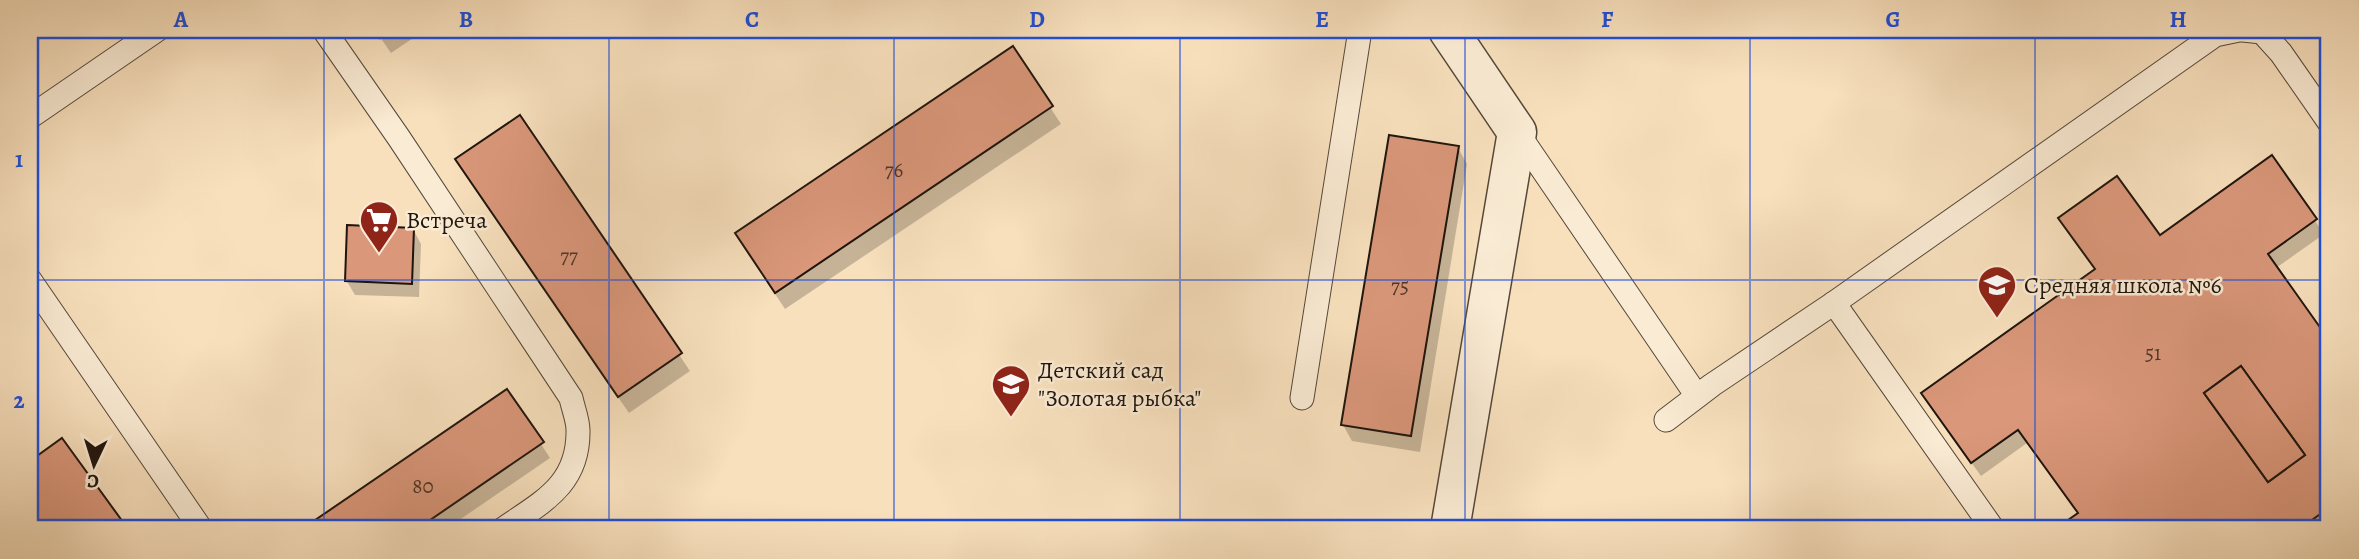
<svg xmlns="http://www.w3.org/2000/svg" width="2359" height="559" viewBox="0 0 2359 559" font-family="Alegreya,serif">
<style>
.shadow{fill:#0003}
.building{fill:#da977a;stroke:#1f150d;stroke-width:2;fill-rule:evenodd}
.lines{fill:none;stroke-linecap:round;stroke-linejoin:round}
.lane-casing{stroke:#554839;stroke-width:25}
.street-casing{stroke:#554839;stroke-width:41}
.lane{stroke:#faebd4;stroke-width:23}
.street{stroke:#faebd4;stroke-width:38}
.grid{fill:none;stroke:#1d4ed8;stroke-width:2;stroke-opacity:0.55}
.labels{text-anchor:middle;stroke-width:5;stroke-linejoin:round;paint-order:stroke}
.number-label{font-size:21px;fill:#4e3628}
.poi-label{font-size:24px;fill:#1f150d;stroke:#faebd4;text-anchor:start}
.neatline{fill:none;stroke:#1d4ed8;stroke-width:2.5}
.grid-label{font-size:23px;text-anchor:middle;font-weight:bold;fill:#1d4ed8}
</style>
<rect width="100%" height="100%" fill="#f8e0bd"/>
<filter id="stains"><feTurbulence type="fractalNoise" baseFrequency=".00286" numOctaves="4"/><feColorMatrix values="0 0 0 0 .2 0 0 0 0 .09 0 0 0 0 .02 0 0 0 .5 -.17"/></filter>
<radialGradient id="worn" r=".72"><stop offset=".6" stop-color="#630" stop-opacity="0"/><stop offset="1" stop-color="#630" stop-opacity=".3"/></radialGradient>
<g class="shadow">
<polygon points="375,30 425,30 391,53"/>
<polygon points="1012,49 1061,124 785,309 746,250"/>
<polygon points="519,118 690,371 629,413 467,176"/>
<polygon points="1458,148 1467,164 1420,452 1352,441 1343,425"/>
<polygon points="2272,158 2324,234 2276,268 2329,343 2329,527 2327,529 2058,529 2079,515 2027,443 1981,476 1932,408 2160,238"/>
<polygon points="413,229 421,244 419,297 355,295 346,280"/>
<polygon points="507,391 550,458 446,529 305,529"/>
<polygon points="62,441 126,529 37,529 30,518 30,463"/>
</g>
<g class="building">
<polygon points="375,30 392,30 380,38"/>
<polygon points="1013,46 1053,106 775,293 735,233"/>
<polygon points="520,115 682,353 618,397 455,159"/>
<polygon points="1389,135 1459,146 1411,436 1341,425"/>
<path d="M 2272,155 L 2317,219 L 2268,254 L 2329,340 L 2329,508 L 2299,529 L 2055,529 L 2078,513 L 2018,430 L 1971,463 L 1921,393 L 2095,269 L 2058,218 L 2117,176 L 2160,235 ZM 2241,366 L 2305,455 L 2268,482 L 2204,393 Z"/>
<polygon points="347,225 414,228 412,284 345,281"/>
<polygon points="2241,366 2305,455 2268,482 2204,393"/>
<polygon points="507,389 544,442 417,529 302,529"/>
<polygon points="62,438 128,529 38,529 30,518 30,461"/>
</g>
<g class="lines">
<g class="lane-casing">
<g id="lane">
<path d="M 324,30 L 399,138 L 571,398 C 573,408 578,420 578,430 C 579,485 542,502 503,529"/>
<polyline points="2243,30 2262,32 2281,53 2329,122"/>
<polyline points="30,117 157,30"/>
<polyline points="1517,132 1697,396"/>
<polyline points="30,280 201,529"/>
<polyline points="1834,303 1993,529"/>
<polyline points="1302,398 1360,30"/>
<polyline points="1666,420 1712,385 1834,303 2215,35 2239,30"/>
</g>
</g>
<g class="street-casing">
<polyline id="street" points="1448,30 1517,132 1450,529"/>
</g>
<use href="#lane" class="lane"/>
<use href="#street" class="street"/>
</g>
<path class="grid" d="M 324,30 L 324,529M 609,30 L 609,529M 894,30 L 894,529M 1180,30 L 1180,529M 1465,30 L 1465,529M 1750,30 L 1750,529M 2035,30 L 2035,529M 30,280 L 2329,280"/>
<defs>
<g id="supermarket-pin" transform="scale(2.0125)"><path d="M0 17L-7.5 6A9.5 9.5 0 1 1 7.5 6Z" fill="#8f2418" stroke="#faebd4"/><path d="M-6-5.5h2.5l.6 2H6L4.5 2H-2.5L-4.4-4H-6ZM-1.5 3.2a1.3 1.3 0 1 0 .1 0ZM3 3.2a1.3 1.3 0 1 0 .1 0Z" fill="#fff"/></g>
<g id="school-pin" transform="scale(2.0125)"><path d="M0 17L-7.5 6A9.5 9.5 0 1 1 7.5 6Z" fill="#8f2418" stroke="#faebd4"/><path d="M0-5L7-2L0 1L-7-2ZM-4 1L0 2.5L4 1V4Q0 6-4 4Z" fill="#fff"/></g>
</defs>
<g fill-rule="evenodd">
<use href="#supermarket-pin" x="379" y="220"/>
<use href="#school-pin" x="1997" y="285"/>
<use href="#school-pin" x="1011" y="384"/>
</g>
<g class="labels">
<g class="number-label">
<text x="894" y="177">76</text>
<text x="569" y="263">77</text>
<text x="1400" y="293">75</text>
<text x="2153" y="360">51</text>
<text x="423" y="493">80</text>
</g>
<g class="poi-label">
<text x="406" y="228">Встреча</text>
<text x="2024" y="293">Средняя школа №6</text>
<text x="1038" y="378">Детский сад<tspan x="1038" dy="28">"Золотая рыбка"</tspan></text>
</g>
</g>
<rect width="2359" height="559" fill="none" stroke="#f8e0bd" stroke-width="77"/>
<g transform="translate(94 465) rotate(184)" stroke="#faebd4" stroke-width="5" paint-order="stroke">
<path d="M0-5L12 26L0 18L-12 26Z" fill="#1f150d"/>
<text y="-10" font-size="19" font-weight="bold" text-anchor="middle" fill="#1f150d">С</text>
</g>
<rect x="38" y="38" width="2282" height="482" class="neatline"/>
<g class="grid-label">
<text x="181" y="27">A</text>
<text x="466" y="27">B</text>
<text x="752" y="27">C</text>
<text x="1037" y="27">D</text>
<text x="1322" y="27">E</text>
<text x="1607" y="27">F</text>
<text x="1893" y="27">G</text>
<text x="2178" y="27">H</text>
<text x="19" y="167">1</text>
<text x="19" y="408">2</text>
</g>
<rect width="100%" height="100%" filter="url(#stains)"/>
<rect width="100%" height="100%" fill="url(#worn)"/>
</svg>
